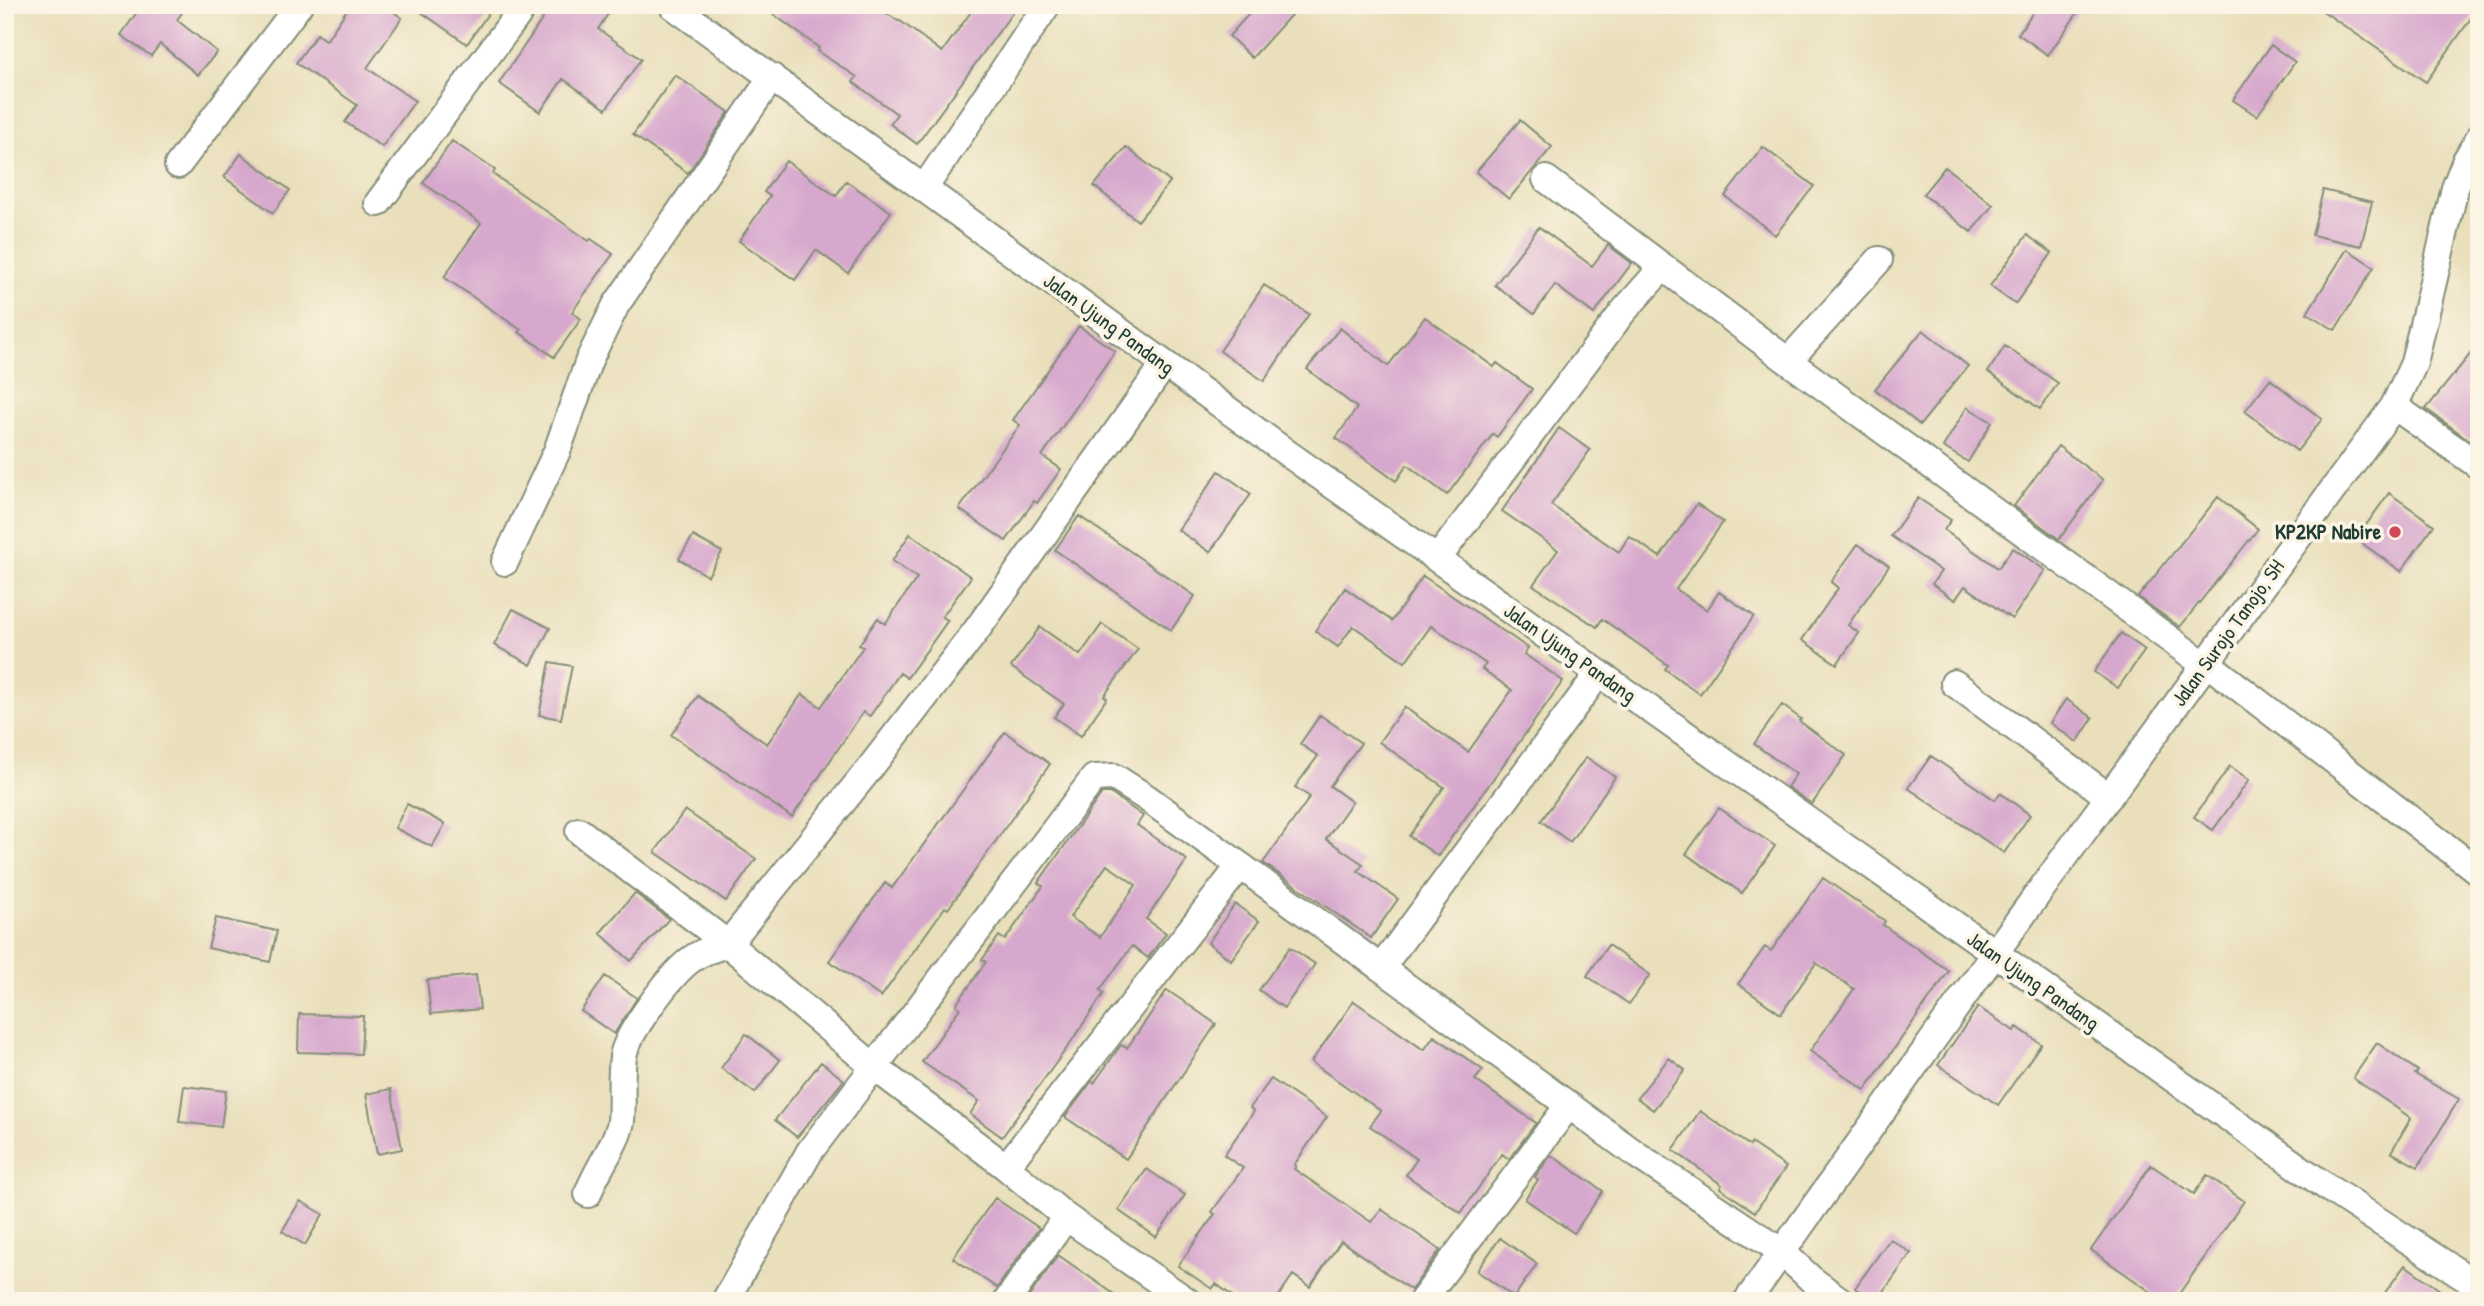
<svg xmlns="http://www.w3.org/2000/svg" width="2484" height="1306" font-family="'Patrick Hand',sans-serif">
<rect width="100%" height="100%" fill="#fcf5e5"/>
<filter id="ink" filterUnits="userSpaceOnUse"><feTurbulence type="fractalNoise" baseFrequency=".0143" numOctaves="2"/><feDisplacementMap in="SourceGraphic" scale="14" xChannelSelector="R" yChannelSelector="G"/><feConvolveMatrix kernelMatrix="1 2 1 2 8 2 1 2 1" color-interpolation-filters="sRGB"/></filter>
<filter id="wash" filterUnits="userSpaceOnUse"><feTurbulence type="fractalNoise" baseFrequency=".00686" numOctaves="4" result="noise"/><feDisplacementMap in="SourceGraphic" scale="28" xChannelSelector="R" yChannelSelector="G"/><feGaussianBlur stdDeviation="1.57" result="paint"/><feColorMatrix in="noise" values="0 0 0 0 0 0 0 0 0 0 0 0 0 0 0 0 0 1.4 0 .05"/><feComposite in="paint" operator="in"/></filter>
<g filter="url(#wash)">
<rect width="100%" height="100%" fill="#e9dfbb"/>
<g id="blocks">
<!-- building -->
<path fill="#d7a8cd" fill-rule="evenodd" d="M142 5H187L177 20 217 52 198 75 160 44 151 56 121 35Z
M350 5H384L402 18 367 68 415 101 382 147 345 122 357 105 296 63 317 34 326 41Z
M411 5H494L467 44Z
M552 5H614L598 29 641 59 606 109 563 79 540 112 499 83Z
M761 5H874L898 21 899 20 942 52 976 5H1018L917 144 890 124 897 114 853 82 857 77 817 51 819 48Z
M1257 5H1300L1252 58 1229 36Z
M2038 5H2083L2048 55 2018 34Z
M2314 5H2461L2474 14 2426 82Z
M2271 45 2295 62 2257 116 2233 100Z
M675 75 729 112 688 173 633 135Z
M1520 120 1552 147 1509 199 1476 172Z
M452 141 495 170 493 174 589 241 591 239 613 254 572 312 581 319 554 357 519 332 521 330 444 277 481 223 423 183Z
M1126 147 1170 182 1138 221 1094 186Z
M1763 147 1814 186 1775 235 1725 196Z
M241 154 290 190 273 213 224 177Z
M786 161 836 196 846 181 891 212 848 273 816 250 795 280 739 241 770 196 764 192Z
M1945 167 1993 205 1971 232 1923 194Z
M2323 190 2372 202 2361 246 2312 235Z
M1539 227 1592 266 1608 245 1632 263 1594 314 1555 285 1534 314 1495 285Z
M2027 235 2052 253 2015 304 1990 286Z
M2347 249 2374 267 2335 330 2307 313Z
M1264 285 1309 314 1264 381 1220 351Z
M1425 317 1494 367 1497 363 1532 389 1497 437 1493 434 1447 495 1407 465 1396 481 1336 438 1357 408 1307 369 1340 328 1388 366Z
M1079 326 1115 351 1042 456 1061 469 1037 503 1034 501 1006 541 959 509 1020 425 1013 420Z
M1923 330 1968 366 1920 425 1875 389Z
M2479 343V447L2426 409Z
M2005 346 2058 383 2040 409 1988 372Z
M2270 379 2322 419 2297 451 2245 411Z
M1967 407 1992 422 1968 462 1943 447Z
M1559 428 1590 450 1551 505 1619 552 1629 536 1660 557 1697 504 1723 522 1676 589 1707 610 1719 592 1754 616 1700 694 1665 669 1668 665 1602 619 1597 627 1533 585 1558 550 1502 511Z
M2058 446 2103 480 2059 539 2014 506Z
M1219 471 1251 494 1210 552 1178 530Z
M2389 493 2434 525 2401 571 2356 539Z
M2218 497 2258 529 2180 627 2138 597Z
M1918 498 1951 520 1944 530 1998 568 2013 548 2045 570 2012 619 1965 586 1955 600 1932 584 1941 571 1891 536Z
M1079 516 1195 596 1171 630 1055 550Z
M910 534 971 577 942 617 948 620 907 678 900 673 870 716 863 712 792 817 671 735 698 696 767 744 802 694 821 707 863 647 859 645 878 618 885 624 917 578 892 561Z
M693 536 722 552 708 576 679 559Z
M1858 544 1889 566 1848 625 1859 633 1837 664 1802 640 1838 588 1831 582Z
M1423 576 1528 648 1524 654 1563 681 1438 856 1409 836 1444 787 1379 742 1404 707 1468 752 1512 690 1482 669 1486 664 1431 626 1405 662 1353 626 1338 647 1315 631 1345 588 1392 621Z
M513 609 550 628 531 665 494 645Z
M1102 624 1138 649 1104 696 1107 698 1081 736 1054 717 1064 704 1011 667 1040 627 1080 655Z
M2121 633 2145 650 2118 688 2094 672Z
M550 662 572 666 561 719 539 715Z
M2066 699 2093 718 2077 742 2050 723Z
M1782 705 1801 719 1799 721 1846 755 1812 804 1787 787 1796 774 1754 744Z
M1320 715 1361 743 1330 786 1352 802 1326 839 1363 864 1358 871 1398 899 1371 938 1263 863 1310 797 1295 787 1318 756 1300 744Z
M1005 732 1050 764 948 909 945 907 881 997 829 961 885 883 892 888Z
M1931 756 1995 800 2000 793 2030 815 2004 853 1908 788Z
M1586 757 1615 777 1570 842 1541 821Z
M2230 766 2249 780 2213 830 2194 817Z
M1102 793H1110L1143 816 1137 825 1187 860 1146 919 1166 933 1148 958 1132 946 1100 990 1104 993 1069 1045 1002 1137 970 1114 979 1101 922 1062 960 1008 956 1005 986 962 982 960 999 936 1005 940 1043 886 1038 883ZM1107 865 1136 885 1100 937 1070 917Z
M407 804 445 824 432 847 395 828Z
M1719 808 1775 846 1742 893 1686 854Z
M685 810 756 859 726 901 655 852Z
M1823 878 1885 921 1883 925 1949 971 1865 1090 1810 1051 1854 989 1816 963 1781 1014 1738 984 1765 947 1771 951Z
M635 893 669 919 631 961 600 933Z
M1235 904 1259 921 1231 960 1208 943Z
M216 918 277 931 270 962 208 948Z
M1608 945 1650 975 1629 1004 1587 976Z
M1290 947 1315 964 1284 1008 1259 990Z
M476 975 480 1009 431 1014 427 980Z
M605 976 637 998 614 1034 581 1011Z
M1167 990 1216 1024 1126 1159 1065 1117 1092 1081 1094 1083 1121 1045 1127 1048Z
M1354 1001 1424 1050 1434 1036 1483 1070 1475 1080 1536 1123 1509 1159 1502 1154 1461 1213 1406 1175 1417 1159 1370 1126 1381 1111 1311 1062Z
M1978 1007 2014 1031 2017 1027 2041 1044 1998 1105 1938 1065Z
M299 1014 363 1016 361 1054 298 1052Z
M746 1034 780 1060 755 1093 721 1068Z
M2377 1043 2418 1071 2415 1074 2459 1099 2418 1167 2391 1152 2411 1118 2353 1078Z
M1669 1058 1685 1070 1653 1110 1637 1098Z
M821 1062 844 1080 797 1137 775 1120Z
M1271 1079 1327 1117 1294 1165 1296 1166 1294 1169 1371 1222 1381 1209 1440 1250 1411 1290 1341 1241 1310 1287 1293 1275 1275 1301H1239L1216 1284 1212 1289 1178 1266 1215 1214 1212 1212 1243 1168 1224 1155 1254 1111 1250 1108Z
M184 1086 226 1091 221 1127 179 1122Z
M391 1089 402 1149 377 1154 366 1094Z
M1700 1111 1750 1146 1751 1143 1786 1167 1755 1212 1720 1188 1722 1185 1673 1150Z
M1551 1155 1603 1191 1574 1233 1525 1199 1538 1180 1535 1177Z
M2151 1165 2194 1194 2207 1175 2244 1201 2174 1301H2164L2091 1250Z
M1147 1169 1185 1195 1156 1237 1118 1210Z
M995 1198 1039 1228 997 1288 953 1258Z
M300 1201 323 1214 305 1245 282 1231Z
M1500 1238 1537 1264 1514 1297 1477 1271Z
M1890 1239 1911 1253 1877 1301H1873L1855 1288Z
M1058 1255 1124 1301H1026Z
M2405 1265 2455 1301H2379Z"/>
</g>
</g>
<g filter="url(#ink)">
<use href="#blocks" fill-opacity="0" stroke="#848e78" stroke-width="2"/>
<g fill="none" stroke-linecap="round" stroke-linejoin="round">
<defs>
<path id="street" d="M672 5 1287 453 2328 1188 2479 1286
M178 165 299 5
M1546 179 1788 361 2205 665
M925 187 1047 5
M378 203 525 5
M1788 361 1879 260
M2394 406 2479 466
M1438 558 1622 313 1662 268
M505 562 557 451 589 360 616 305 772 77
M2207 663 2479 872
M1954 683 2109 797
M579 831 728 944 873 1066 1006 1167 1066 1217 1187 1301
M1381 968 1637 1155 1782 1252 1811 1279 1841 1301
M1006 1167 1240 866
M588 1194C595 1171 618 1143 621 1121 623 1100 620 1078 623 1057 626 1034 670 976 689 961 700 952 714 948 728 944L870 768 976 631 1164 365
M725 1301 810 1151 1094 778 1114 777 1147 798 1381 968 1599 673
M1007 1301 1066 1217
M1422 1301 1568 1106
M1747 1301 1994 954 2394 406 2414 363 2455 188 2466 160 2479 138"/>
</defs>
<!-- street casing -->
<use href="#street" stroke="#848e78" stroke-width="30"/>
<!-- street -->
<use href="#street" stroke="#fff" stroke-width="26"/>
</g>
</g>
<!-- markers -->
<circle fill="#d1495b" stroke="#fcf5e5" stroke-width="2.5" cx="2395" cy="532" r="7"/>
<g text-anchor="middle" stroke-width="7" stroke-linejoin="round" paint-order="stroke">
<!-- street labels -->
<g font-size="21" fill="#1f3d34" stroke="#fcf5e5">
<text transform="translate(1109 324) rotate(36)" y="7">Jalan Ujung Pandang</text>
<text transform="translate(2228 633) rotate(-54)" y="7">Jalan Surojo Tanojo, SH</text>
<text transform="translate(1570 653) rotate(35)" y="7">Jalan Ujung Pandang</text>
<text transform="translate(2033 981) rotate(35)" y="7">Jalan Ujung Pandang</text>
</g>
<!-- poi labels -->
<g font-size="21" font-weight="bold" fill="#1f3d34" stroke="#fcf5e5" text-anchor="end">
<text x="2381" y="539">KP2KP Nabire</text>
</g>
</g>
<!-- margin -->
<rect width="2484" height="1306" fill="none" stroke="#fcf5e5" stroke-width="28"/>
</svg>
